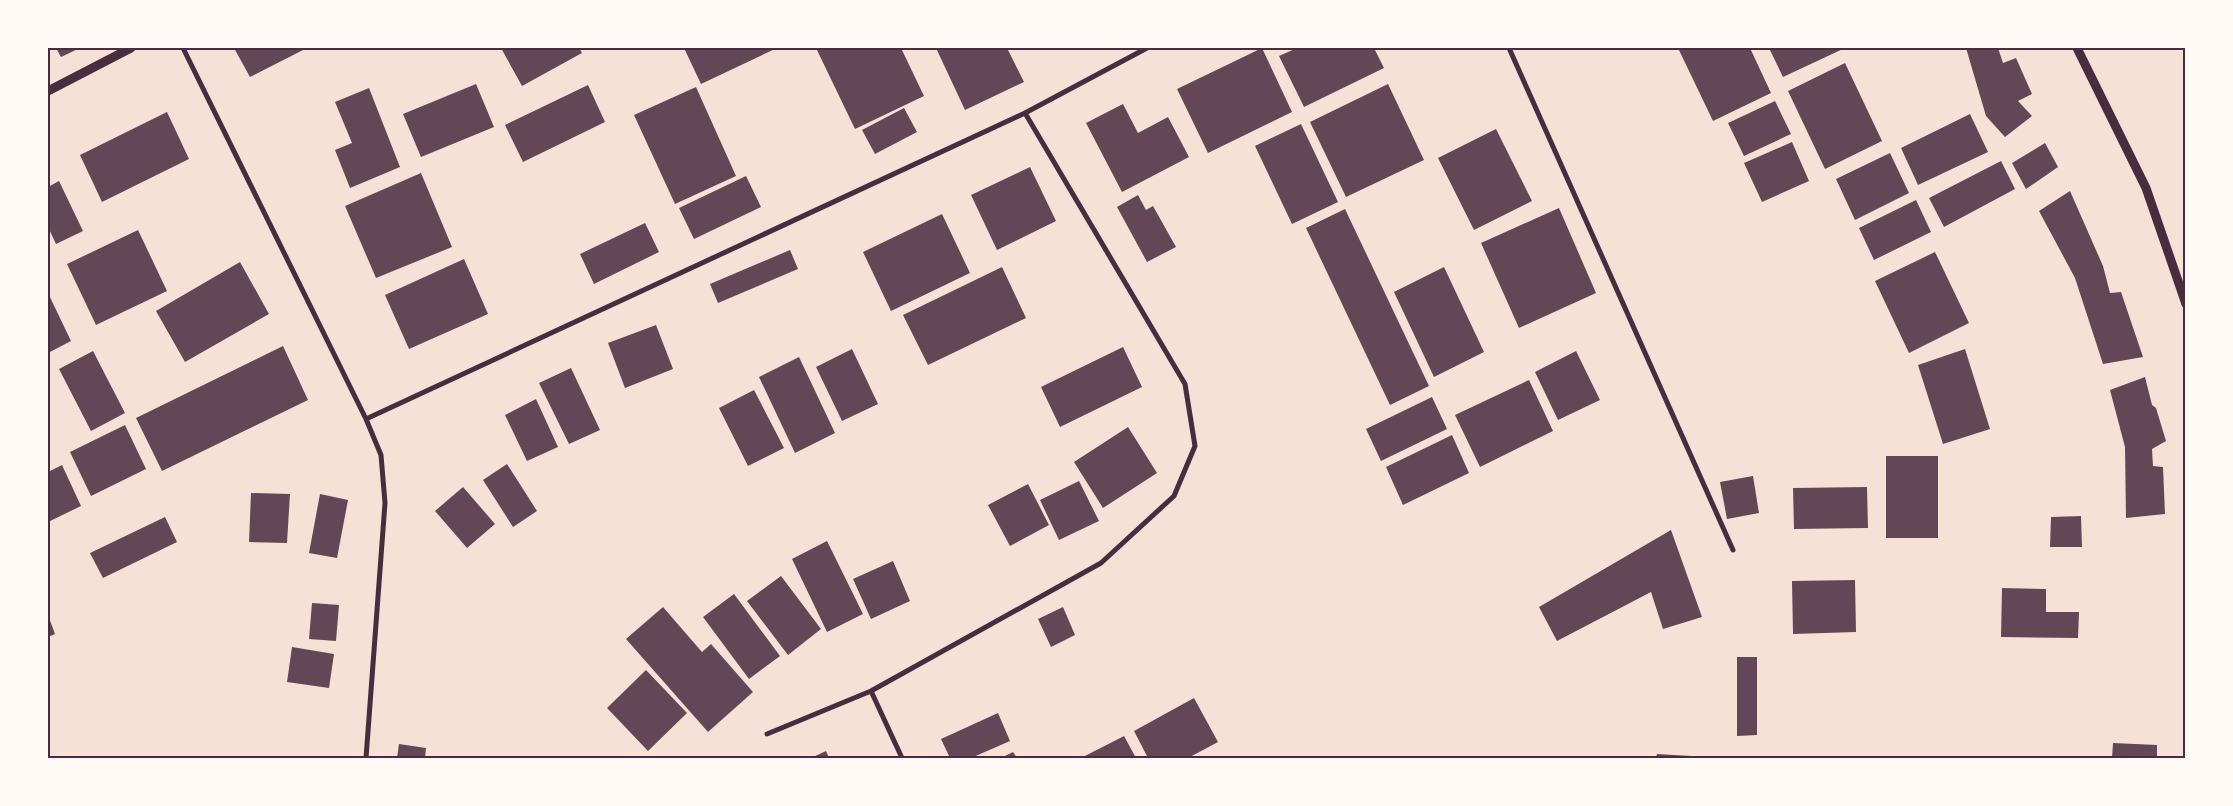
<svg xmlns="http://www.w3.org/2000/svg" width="2233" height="806" font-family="'Exo 2',sans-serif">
<rect width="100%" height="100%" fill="#f7e1d7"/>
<!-- building -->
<path fill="#644757" d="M56 48H80L61 57Z
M234 48H307L250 77Z
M501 48H579L582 53 522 86Z
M684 48H777L701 84Z
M816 48H901L924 96 855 129Z
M936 48H1007L1024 82 965 110Z
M1262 48 1292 112 1208 153 1177 89Z
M1297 48H1374L1384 68 1304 107 1279 56Z
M1678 48H1750L1771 93 1713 121Z
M1769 48H1845L1783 77Z
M1966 48H1998L2003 63 2016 58 2032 94 2018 101 2032 116 2005 137 1986 116Z
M1845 63 1882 141 1825 169 1788 91Z
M476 84 494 127 421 157 403 114Z
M1388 84 1424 160 1346 197 1310 122Z
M588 85 605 122 523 162 505 125Z
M696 87 736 176 675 204 634 115Z
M369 88 400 167 350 188 335 150 352 143 335 102Z
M1775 101 1791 134 1744 156 1728 123Z
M1123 104 1138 133 1168 117 1189 157 1122 192 1086 123Z
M904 108 917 132 875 154 862 130Z
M167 112 189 159 102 202 80 155Z
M1970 114 1988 152 1918 185 1901 148Z
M1301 124 1338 202 1292 224 1255 146Z
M1496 129 1532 201 1474 230 1438 158Z
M1792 142 1809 181 1762 202 1744 163Z
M2045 143 2058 167 2026 189 2012 163Z
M1890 153 1909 193 1855 220 1836 179Z
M2001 161 2015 189 1944 227 1929 198Z
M1030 167 1056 221 997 250 971 195Z
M421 173 452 247 376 278 345 206Z
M746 176 761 207 694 239 679 208Z
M59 181 83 231 56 244 48 227V187Z
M2070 191 2103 266 2110 293 2121 292 2143 357 2103 364 2075 278 2039 211Z
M1138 195 1146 210 1153 206 1176 247 1147 262 1117 207Z
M1916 200 1931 232 1874 260 1859 228Z
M1559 208 1596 293 1519 328 1481 243Z
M1345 209 1429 386 1390 405 1306 228Z
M942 214 970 273 891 311 863 252Z
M645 223 659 252 594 284 580 254Z
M138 230 167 291 96 325 67 264Z
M790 250 798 269 718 303 710 284Z
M1935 252 1969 323 1909 353 1875 281Z
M464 259 488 314 409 349 385 295Z
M240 262 269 314 185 362 156 311Z
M1002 267 1026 318 928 365 903 315Z
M1444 267 1484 352 1434 377 1394 292Z
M48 293 71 341 48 353Z
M656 325 673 369 625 388 608 343Z
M283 346 308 400 162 471 136 418Z
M1123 347 1142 387 1060 427 1041 387Z
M852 349 878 404 842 421 816 367Z
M1965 349 1990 429 1943 444 1918 365Z
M93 351 125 413 91 431 59 369Z
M1576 351 1600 400 1558 420 1535 372Z
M799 357 835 433 795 453 759 377Z
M571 368 600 430 569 444 539 383Z
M2145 377 2152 405 2156 408 2166 441 2152 449 2153 466 2163 467 2165 514 2126 518 2125 447 2110 390Z
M1529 380 1553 431 1480 467 1455 415Z
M754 390 784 448 748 466 719 408Z
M1432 397 1447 429 1381 461 1366 429Z
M536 399 558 447 527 461 505 415Z
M125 425 146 469 91 496 70 452Z
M1128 427 1157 473 1103 508 1074 462Z
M1452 435 1469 473 1403 505 1386 467Z
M1886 456H1938V538H1886Z
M507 464 537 511 513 527 483 480Z
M62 465 81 506 48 522V472Z
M1753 476 1759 513 1727 519 1720 482Z
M1079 481 1099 521 1059 540 1040 500Z
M1028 484 1049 525 1010 546 988 505Z
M463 487 495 524 467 548 435 511Z
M1867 487 1868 528 1794 529 1793 488Z
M251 493 290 494 287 543 249 542Z
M320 494 348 500 337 558 309 553Z
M2081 516 2082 547H2050L2051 517Z
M165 517 177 542 103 578 90 553Z
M1671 530 1702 617 1663 629 1651 592 1557 641 1539 607Z
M827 541 863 614 827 632 792 559Z
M893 561 910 601 871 619 853 579Z
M781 576 821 629 788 655 747 601Z
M1855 580 1856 632 1793 634 1792 581Z
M2002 588 2046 589V612H2079L2078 638 2001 637Z
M734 594 780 656 749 679 703 617Z
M312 603 339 605 336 641 309 639Z
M663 607 702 652 711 644 753 692 708 732 626 639Z
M1063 607 1075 635 1051 647 1038 619Z
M48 615 55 634 48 637Z
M292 647 334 654 329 688 287 682Z
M1737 657H1757V735L1737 736Z
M646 670 687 713 648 751 607 708Z
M1194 698 1218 742 1188 758H1148L1134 731Z
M998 713 1010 741 971 758H950L941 739Z
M1124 736 1136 758H1081Z
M2113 743 2157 745V758H2112Z
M399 744 426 748 425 758H397Z
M826 751 829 758H811Z
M1013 752 1017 758H1001Z
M1657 754 1709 757V758H1656Z"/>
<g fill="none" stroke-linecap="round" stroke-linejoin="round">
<!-- minor -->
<path stroke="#4a2c40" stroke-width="5" d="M183 48 366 419 381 455 385 503 366 758
M1509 48 1733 550
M366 419 1025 113 1147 48
M871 691 902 758
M767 734 871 691 1101 563 1174 496 1195 446 1185 384 1025 113"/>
<!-- tertiary -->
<path stroke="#4a2c40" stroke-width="9" d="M2077 48 2146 188 2186 304
M48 91 131 48"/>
</g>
<!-- border -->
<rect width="2233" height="806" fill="none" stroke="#fffaf5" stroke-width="98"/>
<rect x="49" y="49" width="2135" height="708" fill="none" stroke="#4a2c40" stroke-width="2"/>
</svg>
